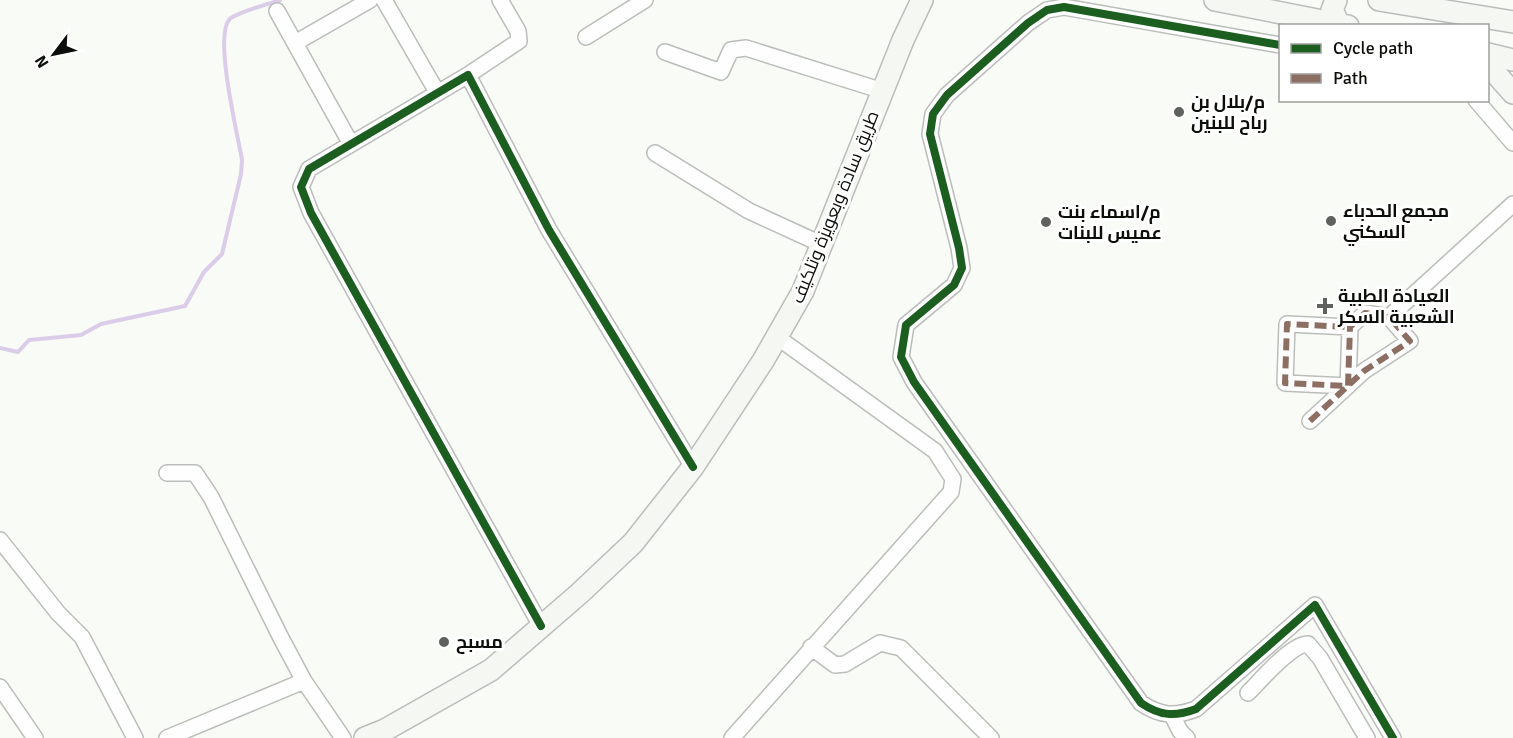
<svg xmlns="http://www.w3.org/2000/svg" width="1513" height="738" font-family="Signika,Cairo,sans-serif">
<rect width="100%" height="100%" fill="#f8fbf6"/>
<g fill="none" stroke-linecap="round" stroke-linejoin="round">
<!-- stream -->
<path stroke="#dbcce9" stroke-width="4" d="M0 348 18 352 29 340 81 335 101 324 185 306 204 272 222 254 241 174 242 160C238 136 214 38 229 20 234 13 269 4 280 0"/>
<defs>
<path id="street" d="M384 0 437 92
M277 11 351 144
M586 37 645 0
M295 43 370 0
M1280 45 1064 7 1047 10 1028 23 947 95 933 114 930 134 959 248 962 268 954 285 906 325 901 357 914 382 1141 703C1160 716 1175 717 1196 709L1315 605 1393 738
M665 52 721 72 731 50 746 48 883 91
M468 75 519 41 518 31 500 0
M1476 100 1513 143
M655 153 749 211 821 244
M1389 317 1513 204
M1310 421 1364 371 1410 341 1389 317 1365 313 1350 327 1348 386 1285 383 1287 324 1350 327
M167 473H195L211 497 281 638 304 681 343 738
M0 540 58 613 82 637 135 738
M541 626 311 213 301 187 309 169 468 75 549 230 693 467
M811 647 835 665 845 664 880 643 901 648 991 738
M0 687 35 738
M1248 693C1261 680 1291 644 1308 644L1320 658 1367 738
M1172 715 1180 731 1187 738
M167 738 304 681
M732 738 951 492 953 479 935 451 777 337"/>
<path id="secondary" d="M1215 0 1348 26
M1336 0 1332 10 1339 24
M1379 0 1513 22
M1488 54 1513 60
M1488 65 1513 93
M365 738 385 730 491 670 580 593 633 543 693 467 763 361 803 291 903 40 922 0"/>
</defs>
<!-- street casing -->
<use href="#street" stroke="#bbbdba" stroke-width="18"/>
<!-- secondary casing -->
<use href="#secondary" stroke="#bbbdba" stroke-width="24"/>
<!-- street -->
<use href="#street" stroke="#fefefe" stroke-width="15"/>
<!-- secondary -->
<use href="#secondary" stroke="#f5f7f3" stroke-width="21"/>
<!-- quiet -->
<path stroke="#8d6e63" stroke-width="6" stroke-dasharray="12 6" stroke-linecap="butt" d="M1310 421 1364 371 1410 341 1389 317 1365 313 1350 327 1348 386 1285 383 1287 324 1350 327"/>
<defs>
<path id="cycleway" d="M1280 45 1064 7 1047 10 1028 23 947 95 933 114 930 134 959 248 962 268 954 285 906 325 901 357 914 382 1141 703C1160 716 1175 717 1196 709L1315 605 1393 738
M541 626 311 213 301 187 309 169 468 75 549 230 693 467"/>
</defs>
<!-- cycleway casing -->
<use href="#cycleway" stroke="#fff" stroke-width="11"/>
<!-- cycleway -->
<use href="#cycleway" stroke="#1b5e20" stroke-width="8"/>
</g>
<!-- markers -->
<g fill="#5f615d" stroke="#fff" stroke-width="2">
<circle cx="1179" cy="112" r="6"/>
<circle cx="1331" cy="221" r="6"/>
<circle cx="1046" cy="222" r="6"/>
<path d="M1322 297h6v6h6v6h-6v6h-6v-6h-6v-6h6z"/>
<circle cx="444" cy="642" r="6"/>
</g>
<g text-anchor="middle" stroke-width="6" stroke-linejoin="round" paint-order="stroke">
<!-- poi labels -->
<g font-size="18" font-weight="bold" fill="#0c0e0a" stroke="#fff" text-anchor="start">
<text x="1191" y="108">م/بلال بن<tspan x="1191" dy="21">رباح للبنين</tspan></text>
<text x="1343" y="217">مجمع الحدباء<tspan x="1343" dy="21">السكني</tspan></text>
<text x="1058" y="218">م/اسماء بنت<tspan x="1058" dy="21">عميس للبنات</tspan></text>
<text x="1338" y="302">العيادة الطبية<tspan x="1338" dy="21">الشعبية السكر</tspan></text>
<text x="456" y="648">مسبح</text>
</g>
<!-- street labels -->
<g font-size="18" fill="#0c0e0a" stroke="#fff">
<text transform="translate(835 207) rotate(-68)" y="6">طريق سادة وبعويزة وتلكيف</text>
</g>
</g>
<!-- legend -->
<rect x="1279" y="24" width="210" height="78" fill="#ffffff" stroke="#9e9f9d" stroke-width="1.5"/>
<rect x="1291" y="44" width="30" height="9" fill="#1b5e20" stroke="#9e9f9d" stroke-width="1.5"/>
<text x="1333" y="54" font-size="18" fill="#0c0e0a">Cycle path</text>
<rect x="1291" y="74" width="30" height="9" fill="#8d6e63" stroke="#9e9f9d" stroke-width="1.5"/>
<text x="1333" y="84" font-size="18" fill="#0c0e0a">Path</text>
<!-- north arrow -->
<g transform="translate(54 54) rotate(238)" stroke="#ffffff" stroke-width="4.5" paint-order="stroke">
<path d="M0-4.5L10 22L0 15L-10 22Z" fill="#0c0e0a"/>
<text y="-9" font-size="16" font-weight="bold" text-anchor="middle" fill="#0c0e0a">N</text>
</g>
</svg>
